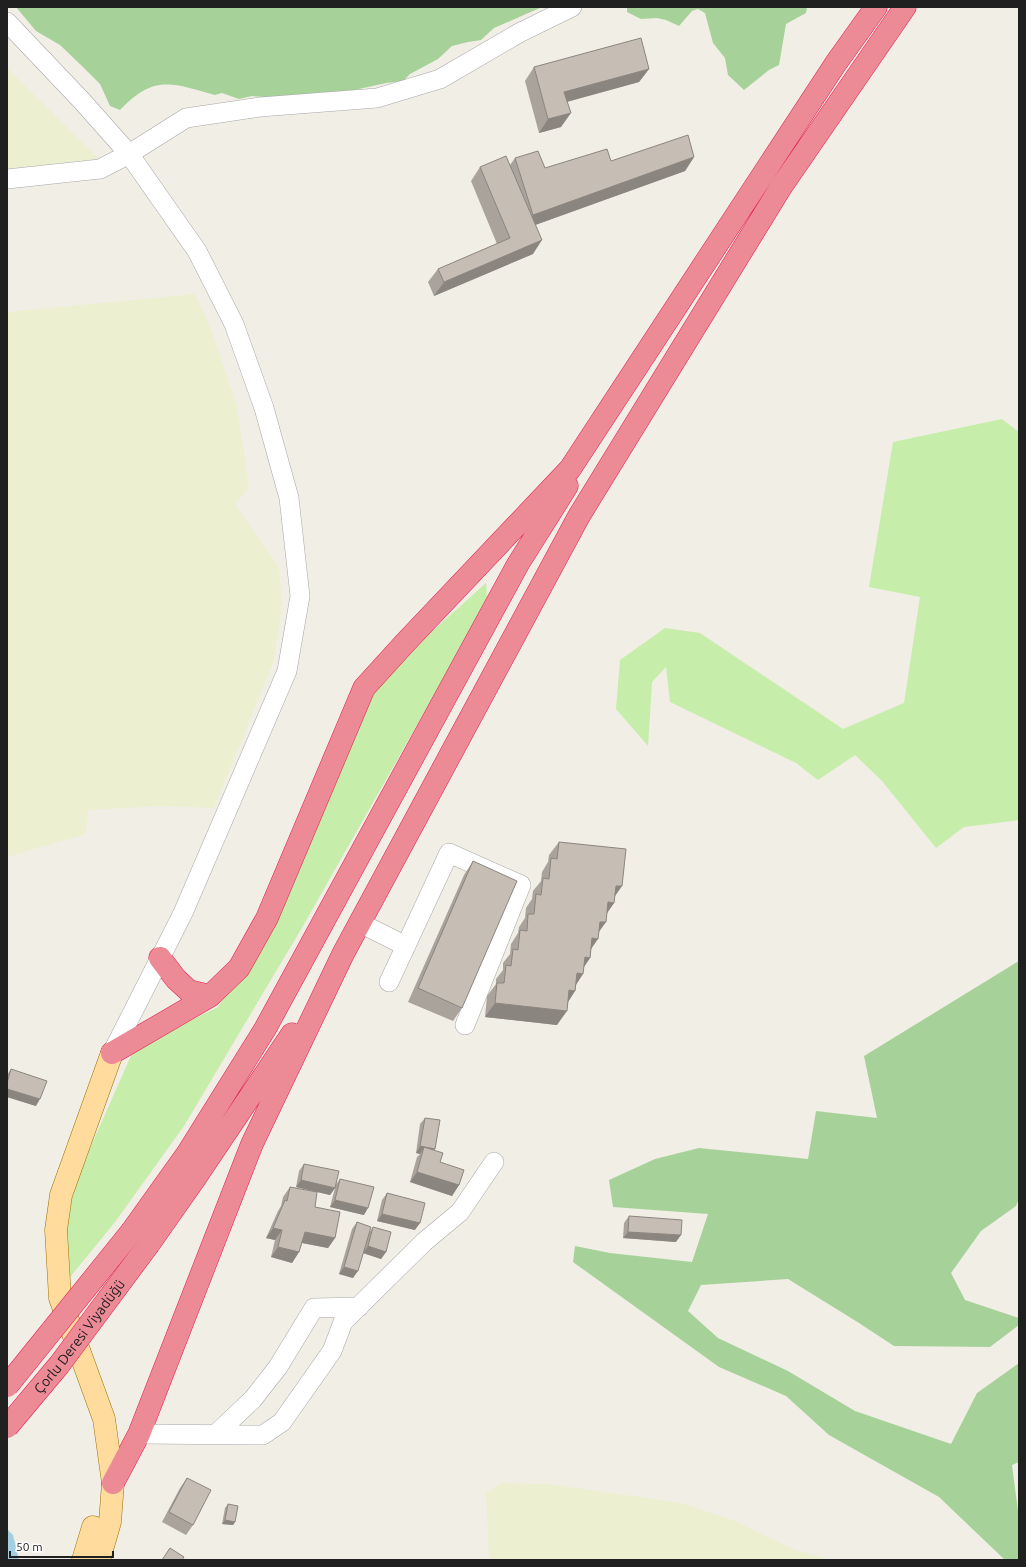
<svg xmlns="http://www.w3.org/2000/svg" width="1026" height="1567" font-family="Ubuntu,sans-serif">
<rect width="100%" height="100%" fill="#f1eee6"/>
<!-- farmland -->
<path fill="#ecf0d1" d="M7 68 100 160 7 172Z
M195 294 211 329 237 406 249 487 235 504 279 567 282 606 273 663 214 808 163 806 88 810 86 834 7 857V312Z
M502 1483 549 1484 681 1503 733 1520 793 1549 830 1560H489L486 1493Z"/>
<!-- grass -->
<path fill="#c6edaa" d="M1002 419 1019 432V820L964 827 936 848 882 781 855 755 818 780 796 763 670 702 666 667 652 682 648 746 616 709 620 660 665 628 700 633 843 729 904 703 920 597 869 587 893 442Z
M486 583 487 597 476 621 303 926 184 1126 115 1222 62 1287V1202L91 1146 134 1049 218 1007 237 978 363 704 389 670Z"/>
<!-- forest -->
<path fill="#a6d299" d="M16 7H542L494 28 481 40 468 42 452 46 438 59 410 74 403 81 386 83 350 91 313 93 289 99 252 96 239 99 222 93 215 95C172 83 154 74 120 110L110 106 100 84 84 68 60 45 36 31Z
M627 7H807L806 13 786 24 779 65 769 70 744 90 728 75 725 58 713 43 705 13 698 9 692 11 679 26 666 20 657 18 641 19 627 12Z
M1019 961V1199L1016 1206 981 1231 951 1273 965 1300 1019 1318V1325L990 1347 894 1346 859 1323 788 1279 701 1285 688 1311 718 1338 788 1371 855 1411 951 1444 977 1393 1019 1363V1462L1012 1465 1019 1519V1560H1005L939 1497 829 1435 786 1396 719 1367 573 1262 575 1246 610 1253 692 1262 708 1214 613 1207 609 1180 655 1159 699 1148 808 1159 816 1111 877 1118 864 1056Z"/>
<!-- water -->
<path fill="#a4cfe1" d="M7 1529 13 1535 19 1560H7Z"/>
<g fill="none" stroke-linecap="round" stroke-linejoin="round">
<defs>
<path id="minor" d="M7 22 82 101 129 154 197 251 234 324 264 408 289 498 300 596 287 671 183 913 112 1053
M7 179 100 169 129 154 186 118 260 107 377 98 440 79 519 33 572 7
M360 923 406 946
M389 982 449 853 521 885 465 1025
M139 1434 263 1435 282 1422 332 1351 343 1322 424 1242 460 1212 494 1162
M216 1434 253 1399 278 1367 314 1308 359 1307"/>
<path id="major" d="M83 1560 93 1527
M99 1560 110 1522 113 1483 104 1419 60 1298 56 1230 61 1195 112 1053"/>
<path id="highway" d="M160 958 176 979 189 991 210 996
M112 1053 210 996 239 968 267 918 364 688 404 644 570 469 836 63 876 7
M132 1231 187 1154 265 1029 518 564 567 486
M149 1244 194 1180 292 1034
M113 1483 139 1434 252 1144 343 954 579 516 781 187 905 7"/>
</defs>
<!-- minor casing -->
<use href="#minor" stroke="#a7a7a7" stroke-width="20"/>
<!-- major casing -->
<use href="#major" stroke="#9c7300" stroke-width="23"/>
<!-- highway casing -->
<use href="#highway" stroke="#e41e54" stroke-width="23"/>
<!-- minor -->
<use href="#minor" stroke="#fff" stroke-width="19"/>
<!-- major -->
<use href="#major" stroke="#ffdb9d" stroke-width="22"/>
<!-- highway -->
<use href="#highway" stroke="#ec8a96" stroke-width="22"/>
<defs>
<g id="highway-bridge">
<path d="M7 1386 132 1231"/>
<path id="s1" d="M7 1427 59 1365 149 1244"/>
</g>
</defs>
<!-- highway-bridge casing -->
<use href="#highway-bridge" stroke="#e41e54" stroke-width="23" stroke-linecap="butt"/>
<!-- highway-bridge -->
<use href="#highway-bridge" stroke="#ec8a96" stroke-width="22"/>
</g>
<!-- wall -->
<path fill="#aaa39c" d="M534 67 649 69 639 82 567 102 561 127 539 133 525 81Z
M694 157 685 171 535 225 533 254 434 296 428 282 438 269 497 244 471 181 480 167 510 165 515 158 545 168 611 161Z
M559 842 622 886 615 896 614 903 607 913 591 949 590 958 584 967 576 984 575 991 568 1002 557 1025 485 1017 487 996 496 984V979L503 970V963L510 954 511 944 518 933 519 927 525 918 526 908 532 899 533 891 541 881 542 872 548 862 549 855Z
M473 861 462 1008 453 1021 408 1002 464 875Z
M11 1069 36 1106 7 1097V1075Z
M425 1118 434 1150 440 1162 459 1185 452 1196 410 1182 417 1157 420 1154 416 1153 420 1124Z
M304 1164 335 1186 340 1179 364 1215 330 1207 335 1188 330 1195 296 1187 299 1171Z
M290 1187 315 1207 335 1238 328 1248 302 1243 299 1252 292 1263 271 1257 275 1240 266 1238 278 1211 281 1206 283 1197Z
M387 1193 415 1230 377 1221 382 1200Z
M629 1216 676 1242 623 1238 624 1223Z
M357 1222 369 1233 373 1227 386 1252 381 1259 363 1253 353 1278 339 1274 352 1229Z
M187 1478 193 1525 186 1535 162 1522 180 1488Z
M228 1504 235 1522 233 1525 222 1524 225 1508Z"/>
<!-- shaded-wall -->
<path fill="#8b857f" d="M649 69 639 82 555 105 564 92Z
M571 113 561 127 539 133 548 119Z
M694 157 685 171 524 229 533 215Z
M542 240 533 254 434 296 444 282Z
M616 886H622L612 900Z
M608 902 614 903 605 916Z
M600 922H606L596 936Z
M592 938 598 939 589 952Z
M585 957 590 958 581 971Z
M577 973 583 974 574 988Z
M569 990 575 991 566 1005Z
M495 1003 567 1011 557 1025 485 1017Z
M7 1089 40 1099 36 1106 7 1097Z
M420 1146 435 1149 430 1156 424 1147 420 1154 416 1153Z
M417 1172 459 1185 452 1196 410 1182Z
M301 1180 335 1188 330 1195 296 1187Z
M335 1200 368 1208 364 1215 330 1207Z
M382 1214 420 1223 415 1230 377 1221Z
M273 1228 282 1230 275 1240 266 1238Z
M305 1232 335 1238 328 1248 297 1242Z
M628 1232 681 1235 676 1242 623 1238Z
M368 1246 386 1252 381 1259 363 1253Z
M278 1247 299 1252 292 1263 271 1257Z
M344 1267 358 1271 353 1278 339 1274Z
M225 1520 235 1522 233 1525 222 1524Z"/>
<!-- building -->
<path fill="#c6beb5" stroke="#8b857f" d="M641 38 649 69 564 92 571 113 548 119 534 67Z
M688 135 694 157 533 215 515 158 538 151 545 168 607 149 611 161Z
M506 156 542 240 444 282 438 269 510 238 480 167Z
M559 842 626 849 622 886H616L614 903 608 902 606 922H600L598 939 592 938 590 958 585 957 583 974 577 973 575 991 569 990 567 1011 495 1003 497 983H504L506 965 511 966 513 949 518 950 520 930 527 931 528 914H534L536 894 541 895 543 878 549 879 551 858 557 859Z
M473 861 517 881 462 1008 418 988Z
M11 1069 47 1081 40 1099 7 1089V1083Z
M425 1118 440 1120 435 1149 420 1146Z
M424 1147 443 1153 440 1162 464 1170 459 1185 417 1172Z
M304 1164 339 1171 335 1188 301 1180Z
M340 1179 374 1187 368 1208 335 1200Z
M290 1187 317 1192 315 1207 340 1212 335 1238 305 1232 299 1252 278 1247 282 1230 273 1228 285 1200 287 1201Z
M387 1193 425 1203 420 1223 382 1214Z
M629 1216 682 1220 681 1235 628 1232Z
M357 1222 371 1227 358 1271 344 1267Z
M373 1227 391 1232 386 1252 368 1246Z
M187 1478 211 1490 193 1525 169 1512Z
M228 1504 238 1506 235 1522 225 1520Z
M170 1548 184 1557 182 1560H162Z"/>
<g text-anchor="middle" stroke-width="4" stroke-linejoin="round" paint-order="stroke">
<!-- street labels -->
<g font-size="14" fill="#202020" stroke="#fff">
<text dy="5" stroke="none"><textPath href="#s1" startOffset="116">Çorlu Deresi Viyadüğü</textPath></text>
</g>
</g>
<!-- border -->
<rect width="1026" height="1567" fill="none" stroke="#202020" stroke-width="16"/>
<!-- scale -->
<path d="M10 1551v6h103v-6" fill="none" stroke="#202020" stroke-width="2"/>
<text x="16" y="1551" font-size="12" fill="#202020" stroke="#ffffff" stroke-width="3" paint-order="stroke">50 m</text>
</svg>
